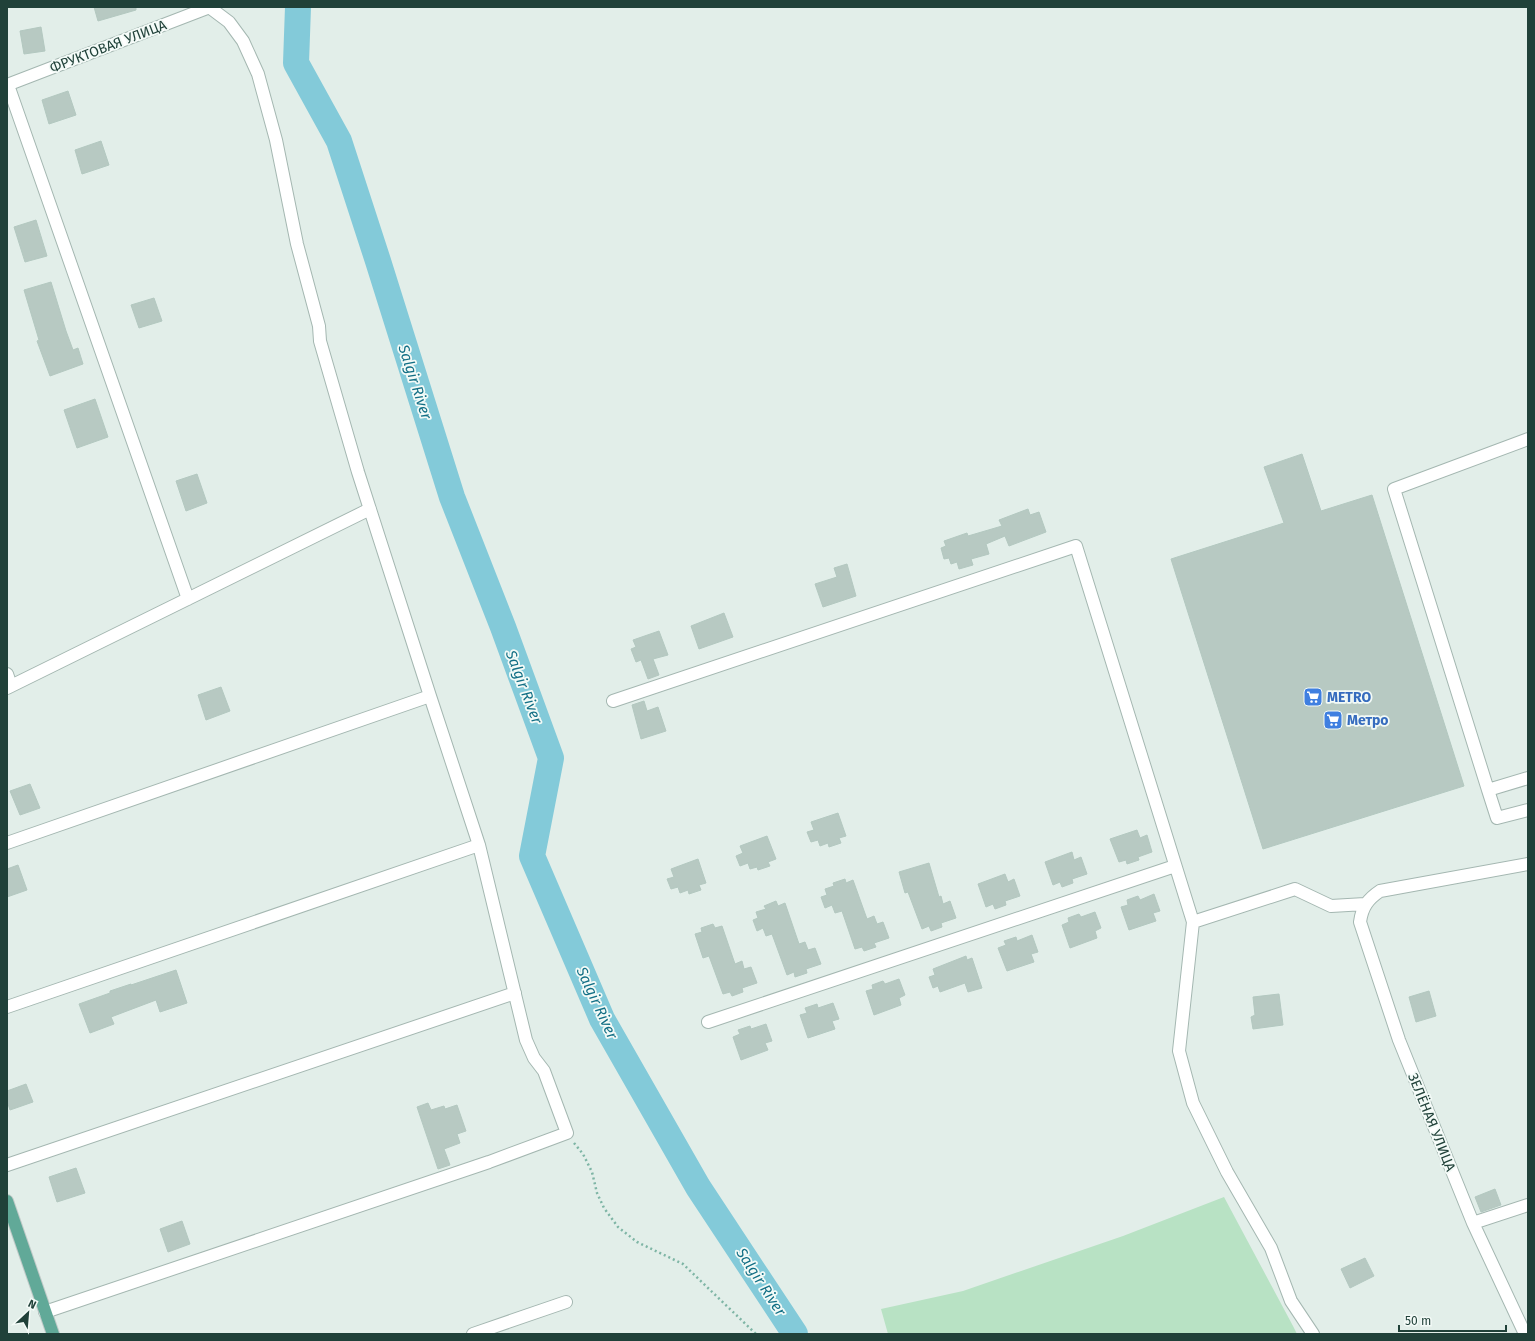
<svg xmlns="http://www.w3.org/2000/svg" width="1535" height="1341" font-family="'Fira Sans',sans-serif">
<rect width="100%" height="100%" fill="#e2eee9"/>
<!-- green -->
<path fill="#b8e2c4" d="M1224 1197 1293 1326 1297 1334H888L881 1309 963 1291 1123 1236Z"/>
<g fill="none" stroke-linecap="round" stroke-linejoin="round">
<!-- river -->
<path stroke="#83cad9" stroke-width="26" d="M298 7 296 63 339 141 378 261 452 497 503 627 551 758 532 856 602 1019 698 1187 795 1334"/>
</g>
<!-- building -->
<path fill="#b7c9c2" stroke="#b3c8c0" d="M94 7H136V10L98 21Z
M41 27 45 51 24 54 20 31Z
M68 91 76 115 49 124 42 100Z
M101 141 109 165 82 174 75 150Z
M36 220 47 256 25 262 14 227Z
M51 282 66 331 73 350 78 348 83 364 50 376 37 341 39 340 24 290Z
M154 298 162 321 139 328 131 305Z
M95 399 108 437 77 448 64 410Z
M1302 454 1321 511 1372 495 1464 786 1263 849 1171 559 1284 523 1264 467Z
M197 474 207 503 186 511 176 481Z
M1028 509 1030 515 1039 512 1046 532 1009 546 1005 536 986 544 989 554 971 559 973 565 959 569 957 562 951 564 949 558 944 559 941 548 946 546 944 541 967 533 968 536 1002 526 999 520Z
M847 564 856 596 823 607 815 584 837 577 834 568Z
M724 613 733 637 699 649 691 626Z
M659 631 668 655 653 659 659 675 648 679 641 660 636 662 631 649 636 647 633 640Z
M221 687 230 711 206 720 198 695Z
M644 701 647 711 658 707 666 731 641 739 632 705Z
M30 784 40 808 20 815 10 791Z
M838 813 846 836 839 838 841 843 829 847 828 843 820 846 818 840 811 842 807 832 814 830 811 822Z
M1137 830 1140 838 1147 835 1152 852 1138 857 1139 860 1127 864 1126 860 1119 862 1110 839Z
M767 836 776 859 768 862 770 866 758 870 757 867 750 869 748 863 740 866 736 856 743 853 740 846Z
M1072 852 1074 860 1081 857 1087 874 1072 879 1073 883 1062 887 1060 882 1053 885 1045 862Z
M698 859 706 883 699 885 701 890 689 894 688 890 680 893 678 887 671 889 667 879 674 877 671 869Z
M929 863 939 897 941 896 943 904 950 901 956 918 941 923 942 927 931 931 929 926 922 929 908 892 905 893 899 872Z
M18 865 27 890 7 897V869Z
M1005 874 1008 882 1014 879 1020 896 1005 901 1006 905 995 909 993 904 986 907 978 884Z
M845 879 846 883 853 880 867 919 874 916 877 924 883 922 889 938 874 943 876 947 864 951 862 947 855 949 842 911 835 913 832 905 825 908 821 897 827 895 825 889 834 886 833 883Z
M1154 894 1160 911 1153 913 1156 921 1129 930 1121 907 1128 905 1127 900 1138 896 1140 900Z
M776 901 778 906 785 903 799 944 805 942 808 950 815 948 821 964 806 969 807 973 795 977 794 972 787 975 772 934 766 936 763 928 757 931 753 920 758 918 756 912 766 909 764 906Z
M1095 912 1101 928 1095 931 1097 938 1070 948 1062 925 1069 922 1068 918 1079 914 1081 917Z
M713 924 715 928 722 926 735 964 742 961 744 969 751 967 757 983 742 988 743 992 732 996 730 992 723 994 709 956 703 958 695 934 702 932 701 928Z
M1032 935 1038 952 1031 954 1034 962 1007 971 998 948 1006 945 1004 941 1016 937 1017 941Z
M966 956 967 960 972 958 982 988 968 992 965 983 940 992 938 986 933 988 929 977 935 975 933 969Z
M176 970 187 1003 160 1012 156 1000 111 1017 114 1024 90 1033 79 1004 110 993V991L131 984V985Z
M899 979 905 995 899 998 901 1005 874 1015 866 991 873 989 872 985 883 981 885 984Z
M1429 991 1436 1016 1416 1022 1409 997Z
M1279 994 1283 1025 1253 1029 1251 1017 1255 1015 1253 997Z
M833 1003 839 1019 832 1021 835 1029 808 1038 800 1015 807 1013 805 1008 817 1004 818 1008Z
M766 1024 772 1041 765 1043 768 1050 741 1060 733 1037 740 1034 738 1030 750 1026 751 1029Z
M26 1084 33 1102 10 1110 7 1101V1091Z
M428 1103 431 1110 444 1106 445 1109 457 1105 466 1131 457 1134 460 1143 444 1149 450 1165 438 1169 417 1107Z
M76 1168 85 1193 57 1202 49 1177Z
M1495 1189 1501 1205 1481 1212 1475 1197Z
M182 1221 190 1244 168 1252 160 1229Z
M1365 1258 1374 1276 1350 1288 1341 1269Z"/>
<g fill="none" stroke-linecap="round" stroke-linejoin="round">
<defs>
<path id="minor" d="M7 85 210 7
M8 85 188 599
M1528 439 1394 489 1488 790 1528 778
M7 674 11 686
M7 688 370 509
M613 701 1076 546 1193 922 1295 889 1331 906 1365 904
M1488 790 1497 818 1528 810
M7 843 430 696
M1193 922 1179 1051 1193 1103 1227 1172 1271 1248 1291 1301 1313 1334
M7 1007 479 845
M708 1022 1175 866
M7 1165 515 993
M1473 1223 1528 1205
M45 1312 489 1162 567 1133 544 1071 534 1058 526 1040 479 845 430 696 358 472 320 341 319 326 297 244 276 140 258 74 243 41 229 22 209 7
M473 1334 566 1302
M1525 1334 1473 1223 1399 1040 1360 922C1362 907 1368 899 1380 891L1528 864"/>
<path id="major" d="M7 1201 53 1334"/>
</defs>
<!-- minor casing -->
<use href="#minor" stroke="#a4b7b1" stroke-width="14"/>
<!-- major casing -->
<use href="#major" stroke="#c1cac8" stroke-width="14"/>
<!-- path -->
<path stroke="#7eb5a5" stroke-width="2.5" stroke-dasharray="2 3" stroke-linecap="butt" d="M574 1143 583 1154 592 1172 597 1193 604 1208 618 1227 637 1242 683 1264 756 1334"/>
<!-- minor -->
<use href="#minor" stroke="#fff" stroke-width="12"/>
<!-- major -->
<use href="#major" stroke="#61a998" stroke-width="12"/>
</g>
<!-- icons -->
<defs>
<symbol id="supermarket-square" viewBox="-11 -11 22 22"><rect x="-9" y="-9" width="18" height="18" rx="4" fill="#3f7fe0" stroke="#f3faf7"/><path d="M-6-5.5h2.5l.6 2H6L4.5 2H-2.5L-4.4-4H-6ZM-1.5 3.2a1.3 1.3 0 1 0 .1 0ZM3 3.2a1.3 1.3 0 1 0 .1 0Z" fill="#fff"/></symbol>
</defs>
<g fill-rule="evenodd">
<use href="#supermarket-square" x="1302" y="686" width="22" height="22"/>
<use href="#supermarket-square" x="1322" y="709" width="22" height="22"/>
</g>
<g text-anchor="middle" stroke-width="3.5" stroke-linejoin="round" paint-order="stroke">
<!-- street labels -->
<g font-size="14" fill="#204139" stroke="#f3faf7">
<text transform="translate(108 46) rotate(-21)" y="5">ФРУКТОВАЯ УЛИЦА</text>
<text transform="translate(1432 1122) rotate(68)" y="5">ЗЕЛЁНАЯ УЛИЦА</text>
</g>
<!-- shop labels -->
<g font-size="14" font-weight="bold" fill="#366cbe" stroke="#f3faf7" text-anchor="start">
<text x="1327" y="702">METRO</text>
<text x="1347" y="725">Метро</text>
</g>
<!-- water labels -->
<g font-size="15" font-style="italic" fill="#126f85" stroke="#f3faf7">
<text transform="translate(415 382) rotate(72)" y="5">Salgir River</text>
<text transform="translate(524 687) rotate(69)" y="5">Salgir River</text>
<text transform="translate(597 1003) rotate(65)" y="5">Salgir River</text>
<text transform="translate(761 1282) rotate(57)" y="5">Salgir River</text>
</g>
</g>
<!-- border -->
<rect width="1535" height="1341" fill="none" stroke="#204139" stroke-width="16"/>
<!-- north arrow -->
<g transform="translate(28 1313) rotate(26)" stroke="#f3faf7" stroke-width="3" paint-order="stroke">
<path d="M0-3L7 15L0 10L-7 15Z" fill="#204139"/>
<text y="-6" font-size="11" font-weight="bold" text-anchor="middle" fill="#204139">N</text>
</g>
<!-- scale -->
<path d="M1399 1325v6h107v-6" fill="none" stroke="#204139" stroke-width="2"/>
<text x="1405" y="1325" font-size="12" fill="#204139" stroke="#f3faf7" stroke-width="3" paint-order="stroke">50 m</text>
</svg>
